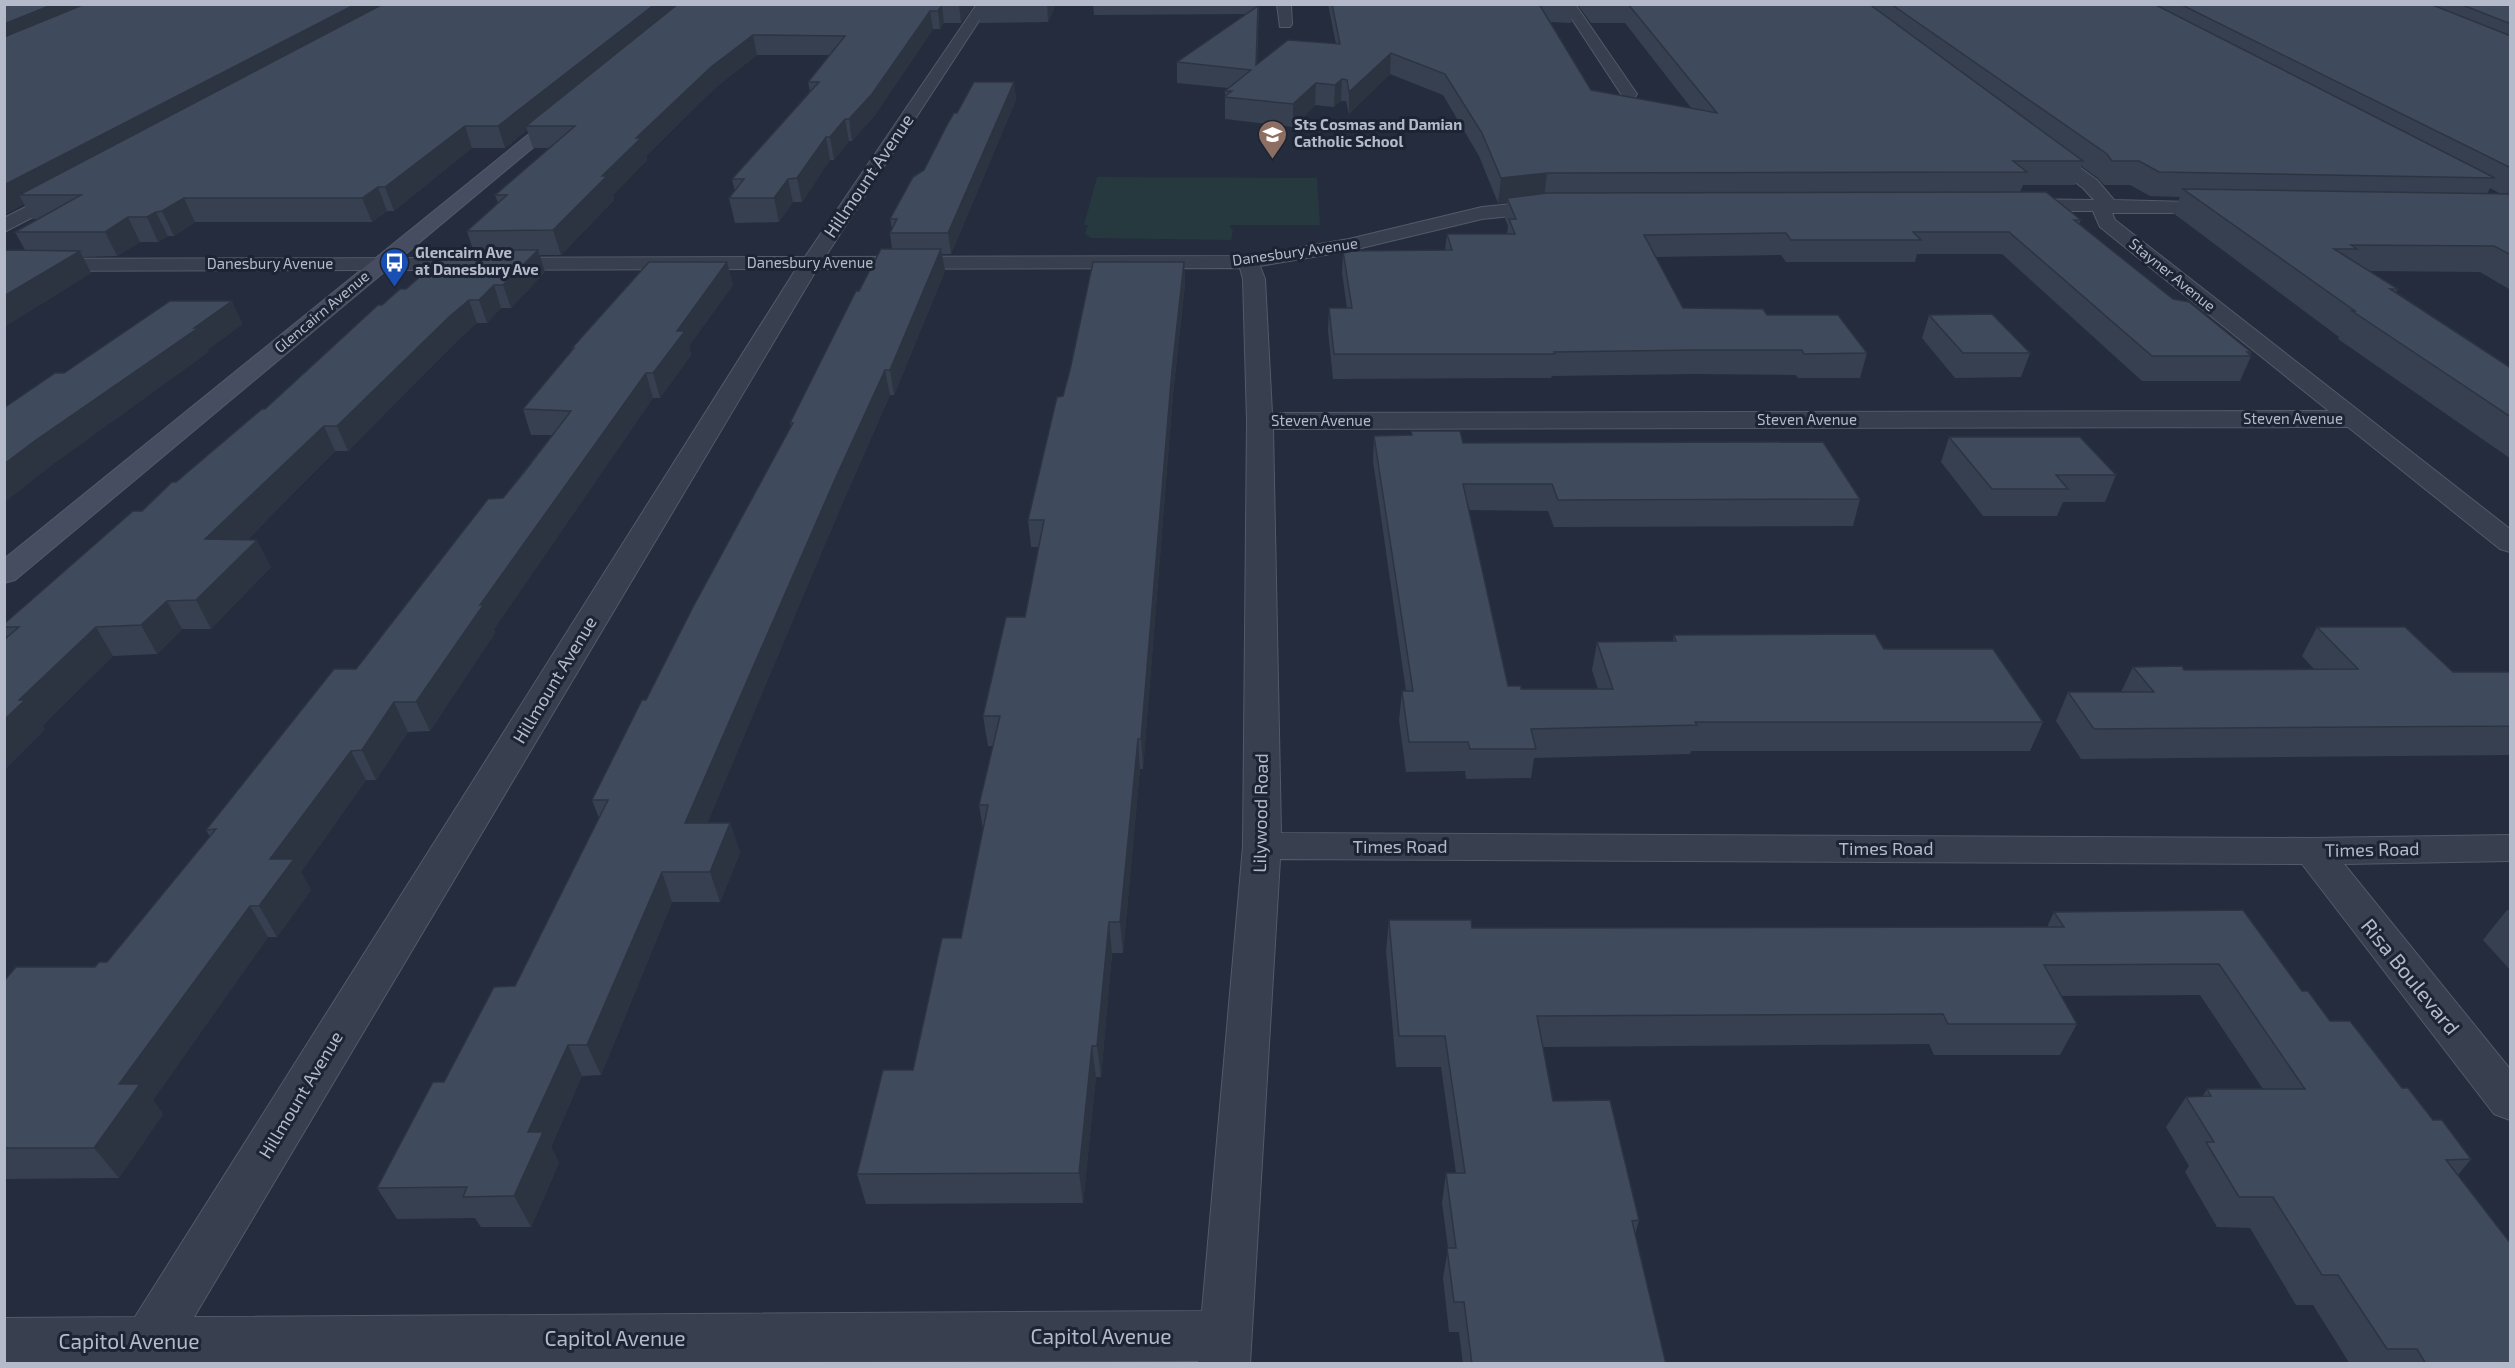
<svg xmlns="http://www.w3.org/2000/svg" width="2515" height="1368" font-family="'Exo 2',sans-serif">
<rect width="100%" height="100%" fill="#242c3e"/>
<!-- green -->
<path fill="#26393f" d="M1097 177 1317 178 1320 225H1229L1233 231 1231 240 1091 238 1085 234 1088 225H1084Z"/>
<g fill="none" stroke-linecap="round" stroke-linejoin="round">
<defs>
<path id="street" d="M977 4H990L825 257 1248 256 1349 239 1482 207 1551 200 1558 202 1561 206 1558 210 1551 212 1482 219 1349 251 1260 266 1265 279 1272 413 2329 411 2100 227 2093 211H2017L2010 209 2007 205 2010 201 2017 199 2094 200 2083 188 2037 153 2034 149 2037 145H2049L2097 180 2114 200 2227 203 2230 207 2227 211 2220 213H2112L2115 220 2510 529V552L2500 549 2348 427 1273 429 1281 833 2312 838 2510 835V861L2344 864 2510 1069V1120L2494 1114 2302 864 1280 859 1250 1364H1198V1361L4 1364V1318L135 1317 796 269 4 271V259L805 257ZM1240 268 1243 279 1247 421 1243 846 1202 1311 194 1317 817 269Z
M1277 4H1291L1292 24 1290 27H1280Z
M1562 4H1575L1637 94 1635 97H1623Z
M69 185 76 187 78 191 76 195 4 232V218Z"/>
<path id="secondary" d="M566 107 572 109 574 112 572 115 15 580 4 583V559L560 109Z"/>
</defs>
<!-- street casing -->
<use href="#street" stroke="#535a69" stroke-width="2"/>
<!-- secondary casing -->
<use href="#secondary" stroke="#535a69" stroke-width="2"/>
<!-- street -->
<use href="#street" fill="#383f4e" fill-rule="evenodd"/>
<!-- secondary -->
<use href="#secondary" fill="#464d61" fill-rule="evenodd"/>
</g>
<!-- wall -->
<path fill="#374050" fill-rule="evenodd" d="M4 4H975L961 23H944L940 29H933L875 115 852 141H849L834 160H830L802 202H793L779 222 735 223 729 198 735 192 732 179 810 91 808 82 829 55H757L715 88 646 156 647 160 613 195 614 200 561 255H540L545 272 511 308H501L487 323H477L459 339 348 451H335L247 540 271 567 211 629H182L157 654 113 656 42 726 45 729 4 770 7 637 4 633V624L265 409 382 305 406 289 473 250 467 231 498 203 495 195 550 148H533L527 130 505 148H472L394 211H387L372 222H195L174 236H168L158 242H140L117 256 83 257 91 273 4 327V250H25L15 232 38 219H32L24 204 4 215Z
M978 4H1056L1048 22 980 23Z
M1093 4H1259L1257 65 1336 44 1328 4H1574L1571 23 1550 22 1591 90 1692 109 1625 23H1591L1577 4H2511V289H2509L2480 272 2370 271 2398 289 2396 292 2511 368V459L2338 339 2339 337 2173 213 2180 197 2150 196 2130 185H2104L2098 178 2081 166 2075 185H2023L2020 192 2081 220 2079 224 2173 299 2251 352 2250 355 2251 356 2240 381H2142L2002 254H1917L1915 262H1786L1781 255 1656 257 1683 308 1767 315 1867 353 1860 378H1798L1796 375 1693 374 1552 376 1551 378 1333 379 1328 331 1329 308H1347L1342 273 1343 251 1445 250 1447 234H1507L1508 226 1505 219 1507 202 1498 203 1479 156 1443 95 1390 74 1349 114 1346 101H1341L1334 107 1315 105 1293 127 1225 119V91L1228 88 1177 83V62L1246 14 1094 15ZM2490 188 2501 194H2487Z
M1014 82 1016 100 951 254H942L945 271 894 395H890L842 504 707 823H730L740 853 720 902H672L601 1075 582 1076 551 1147 559 1163 531 1227H481L475 1218 397 1219 377 1188 444 1082 515 986 599 818 592 800 791 426 790 423 859 291 892 249 890 233 892 229 890 219 924 170 957 113Z
M727 262 733 285 689 346 691 355 660 398H653L494 629 495 633 430 731 408 732 376 780H366L301 872 311 890 277 937H268L153 1100 163 1114 119 1178 4 1179V981L95 967 107 962 210 837 206 830 356 669 503 498 552 435H531L523 409 572 350V348Z
M1184 262 1185 284 1173 394 1143 769H1140L1123 953H1112L1101 1077H1096L1083 1203 866 1204 857 1174 913 1070 961 938 983 829 979 805 993 746H988L983 716 1025 617 1039 547H1031L1028 520 1063 396Z
M1929 315 2030 353 2021 377 1955 378 1922 338Z
M1411 431 1463 443 1860 499 1853 526 1554 527 1548 511 1469 510 1508 686 1521 689H1598L1592 670 1597 642 1673 641 1674 635 1884 649 2043 722 2030 751H1691L1690 754 1534 758 1531 778 1466 779 1465 771 1406 772 1399 720 1402 691H1406L1373 461 1374 436 1411 435Z
M1949 437 2116 475 2105 502H2063L2057 516H1983L1941 462Z
M2317 627 2453 672H2511V755L2081 759 2056 721 2068 692H2121L2133 667 2184 670 2314 669 2302 656Z
M2507 910H2511V971L2483 940Z
M2054 912 2302 991 2330 1021 2402 1088 2471 1159 2458 1175 2511 1364H2350L2313 1305H2296L2250 1228 2217 1227 2185 1172 2189 1166 2166 1127 2186 1097H2202L2207 1089H2263L2200 995 2061 996 2077 1024 2060 1055H1934L1929 1044 1543 1047 1553 1101 1639 1220 1635 1235 1666 1364H1463L1459 1332H1449L1443 1278 1448 1248 1442 1203 1446 1173H1456L1441 1067H1396L1386 951 1389 920 1472 928 2047 927Z"/>
<!-- shaded-wall -->
<path fill="#2d3441" d="M54 4H107L4 47V24Z
M356 4H396L19 195 24 204 4 215V185Z
M655 4H682L526 126 527 130 505 148 498 126Z
M975 4 961 23 959 5Z
M1047 4H1056L1048 22Z
M942 5 944 23 940 29 938 11Z
M930 11 933 29 875 115 852 141 849 119Z
M753 35 757 55 715 88 646 156 647 160 613 195 614 200 561 255 553 230 636 138 711 67Z
M1391 53 1390 74 1349 114V92Z
M1342 79 1341 101 1334 107 1335 85Z
M1014 82 1016 100 951 254 948 233Z
M1316 83 1315 105 1293 127V104Z
M845 119 849 141 834 160 830 137Z
M465 126 472 148 394 211 385 187Z
M826 137 830 160 802 202 797 178Z
M1547 173 1544 198H1507V202L1498 203 1501 178Z
M788 179 793 202 779 222 774 198Z
M378 187 387 211 372 222 362 198Z
M184 198 195 222 174 236 162 211Z
M156 212 168 236 158 242 147 217Z
M128 217 140 242 117 256 105 232Z
M941 249 945 271 894 395 890 370Z
M538 250 545 272 511 308 503 285Z
M80 251 91 273 4 327V296Z
M727 262 733 285 689 346 691 355 660 398 653 373 677 331Z
M1184 262 1185 284 1173 394 1143 769 1141 739 1172 370Z
M494 285 501 308 487 323 479 300Z
M469 300 477 323 459 339 348 451 337 426 450 316Z
M232 301 243 324 208 350 209 352 51 466 4 503V464L36 440Z
M885 370 890 395 842 504 695 853 685 823 836 477Z
M646 373 653 398 494 629 495 633 430 731 416 702 480 605Z
M324 426 335 451 220 567 205 539Z
M257 540 271 567 211 629 196 600Z
M167 601 182 629 157 654 141 625Z
M96 627 113 656 42 726 45 729 4 770V720L19 700Z
M394 702 408 732 376 780 362 750Z
M1138 739 1140 769 1123 953 1120 922Z
M351 751 366 780 301 872 311 890 277 937 259 906 270 859Z
M730 823 740 853 720 902 710 872Z
M662 872 672 902 601 1075 587 1045Z
M250 906 268 937 153 1100 163 1114 119 1178 94 1148 119 1084Z
M1109 922 1112 953 1101 1077 1097 1046Z
M568 1045 582 1076 551 1147 559 1163 531 1227 514 1196 528 1132Z
M1092 1046 1096 1077 1083 1203 1079 1173Z"/>
<!-- building -->
<path fill="#404a5d" stroke="#2d3441" stroke-width="1.5" d="M4 4H54L4 24Z
M85 4H356L4 185V37Z
M383 4H655L498 126H465L385 187H378L362 198H184L162 211 156 212 147 217H128L105 232H15L81 195H19Z
M678 4H959L942 5 938 11H930L872 94 849 119H845L830 137H826L797 178 788 179 774 198H729L744 179H732L819 82H808L845 36 753 35 711 67 636 138H641L602 176H607L553 230 467 231 507 195H495L575 126H526Z
M1332 4H1539L1591 90 1717 113 1628 4H1869L2083 161H2013L2027 172 1547 173 1501 178 1482 133 1445 74 1391 53 1349 92 1347 80 1342 79 1335 85 1316 83 1293 104 1224 97 1232 91H1225L1251 70 1177 62 1258 6 1256 65 1288 40 1340 44Z
M1891 4H2154L2495 178 2159 172 2139 161H2112L2107 154Z
M2180 4H2430L2511 36V168Z
M2460 4H2511V24Z
M974 82H1014L948 233H890L897 219H890L913 177 924 170 946 127 954 113H957Z
M2183 189 2511 194V255L2494 246 2351 245 2357 249H2334L2398 289H2390L2511 368V417L2352 311H2355Z
M2046 192 2081 220H2074L2173 299 2189 302 2251 352H2247L2251 356H2152L2009 232H1913L1921 240H1791L1786 233 1644 235 1683 308 1763 309 1767 315H1838L1867 353 1804 354 1802 350H1698L1554 352 1555 354H1334L1329 308H1352L1343 251 1452 250 1447 234H1515L1509 219H1516L1507 198 1547 193Z
M881 249H941L890 370H885L836 477 685 823H730L710 872H662L587 1045H568L528 1132H543L514 1196 463 1197 467 1187 377 1188 433 1082H444L494 987 515 986 608 800H592L642 700H646L693 607 793 423H790L856 291H859Z
M4 250 80 251 4 296Z
M450 250H538L503 285H494L479 300H469L450 316 337 426H324L205 539 257 540 196 600 167 601 141 625 96 627 19 700H25L4 720V640L19 627H4V624L133 511H142L172 482H176L262 409H265L378 305H382L400 289H406Z
M649 262H727L677 331H685L653 373H646L480 605 484 604 416 702H394L362 750 351 751 270 859H294L259 906H250L119 1084H140L94 1148H4V981L16 967H95L99 962H107L216 829 206 830 334 669H356L488 499 503 498 525 471 571 411 523 409 574 348H572Z
M1093 262H1184L1172 370 1141 739H1138L1120 922H1109L1097 1046H1092L1079 1173 857 1174 883 1070H913L942 938H961L988 805H979L1000 716H983L1006 617H1025L1044 520H1028L1057 397 1063 396 1070 370Z
M170 301H232L194 328H198L36 440 4 464V408L55 373H64Z
M1992 314 2030 353H1963L1929 315Z
M1411 431H1460L1463 443 1823 442 1860 499 1558 500 1552 484H1463L1508 686H1521V689H1613L1597 642 1676 641 1674 635 1875 634 1884 649H1993L2043 722H1695L1697 725 1531 729 1536 749H1470L1468 742H1409L1402 691H1413L1374 436 1412 435Z
M1949 437H2080L2116 475H2056L2068 489H1992Z
M2317 627H2405L2453 672H2511V726L2094 729 2068 692H2154L2133 667 2182 666 2184 670 2358 669Z
M2243 910 2302 991H2308L2330 1021H2350L2402 1088H2408L2433 1120H2442L2471 1159 2446 1160 2511 1244V1364H2426L2417 1349H2387L2338 1275H2322L2273 1197H2239L2206 1142H2214L2186 1097 2211 1096 2207 1089H2305L2219 964 2044 965 2077 1024H1948L1943 1014 1537 1016 1553 1101 1610 1100 1639 1220 1632 1221 1666 1364H1472L1464 1302H1454L1447 1248H1456L1446 1173H1465L1445 1036H1399L1389 920H1471L1472 928 2064 927 2054 912Z"/>
<!-- icons -->
<defs>
<symbol id="school-pin" viewBox="-11 -11 22 30"><path d="M0 17L-7.5 6A9.5 9.5 0 1 1 7.5 6Z" fill="#8d6e63" stroke="#1d2433"/><path d="M0-5L7-2L0 1L-7-2ZM-4 1L0 2.5L4 1V4Q0 6-4 4Z" fill="#fff"/></symbol>
<symbol id="bus-pin" viewBox="-11 -11 22 30"><path d="M0 17L-7.5 6A9.5 9.5 0 1 1 7.5 6Z" fill="#1a4fb4" stroke="#1d2433"/><path d="M-5-6H5V4H4V6H2V4H-2V6H-4V4H-5ZM-3.5-4V0h7V-4ZM-3.5 1.2v1.5H-2V1.2ZM2 1.2v1.5H3.5V1.2Z" fill="#fff"/></symbol>
</defs>
<g fill-rule="evenodd">
<use href="#school-pin" x="1256" y="118" width="33" height="45"/>
<use href="#bus-pin" x="378" y="246" width="33" height="45"/>
</g>
<g text-anchor="middle" stroke-width="6" stroke-linejoin="round" paint-order="stroke">
<!-- far-poi labels -->
<g font-size="15" font-weight="bold" fill="#b4bac9" stroke="#1d2433" text-anchor="start">
<text x="1294" y="130">Sts Cosmas and Damian<tspan x="1294" dy="17">Catholic School</tspan></text>
<text x="415" y="258">Glencairn Ave<tspan x="415" dy="17">at Danesbury Ave</tspan></text>
</g>
<!-- far-street labels -->
<g font-size="15" fill="#b4bac9" stroke="#1d2433">
<text transform="translate(1295 252) rotate(-8)" y="5">Danesbury Avenue</text>
<text x="810" y="268">Danesbury Avenue</text>
<text x="270" y="269">Danesbury Avenue</text>
<text transform="translate(2172 275) rotate(39)" y="5">Stayner Avenue</text>
<text transform="translate(322 312) rotate(-40)" y="5">Glencairn Avenue</text>
<text x="2293" y="424">Steven Avenue</text>
<text x="1807" y="425">Steven Avenue</text>
<text x="1321" y="426">Steven Avenue</text>
</g>
<!-- street labels -->
<g font-size="18" fill="#b4bac9" stroke="#1d2433">
<text transform="translate(869 176) rotate(-56)" y="6">Hillmount Avenue</text>
<text transform="translate(555 680) rotate(-59)" y="6">Hillmount Avenue</text>
<text transform="translate(1261 813) rotate(-89)" y="6">Lilywood Road</text>
<text x="1400" y="853">Times Road</text>
<text x="1886" y="855">Times Road</text>
<text transform="translate(2372 850) rotate(-1)" y="6">Times Road</text>
<text transform="translate(301 1095) rotate(-59)" y="6">Hillmount Avenue</text>
</g>
<!-- near-street labels -->
<g font-size="21" fill="#b4bac9" stroke="#1d2433">
<text transform="translate(2410 977) rotate(51)" y="7">Risa Boulevard</text>
<text x="1101" y="1344">Capitol Avenue</text>
<text x="615" y="1346">Capitol Avenue</text>
<text x="129" y="1349">Capitol Avenue</text>
</g>
</g>
<!-- border -->
<rect width="2515" height="1368" fill="none" stroke="#b4bac9" stroke-width="12"/>
</svg>
